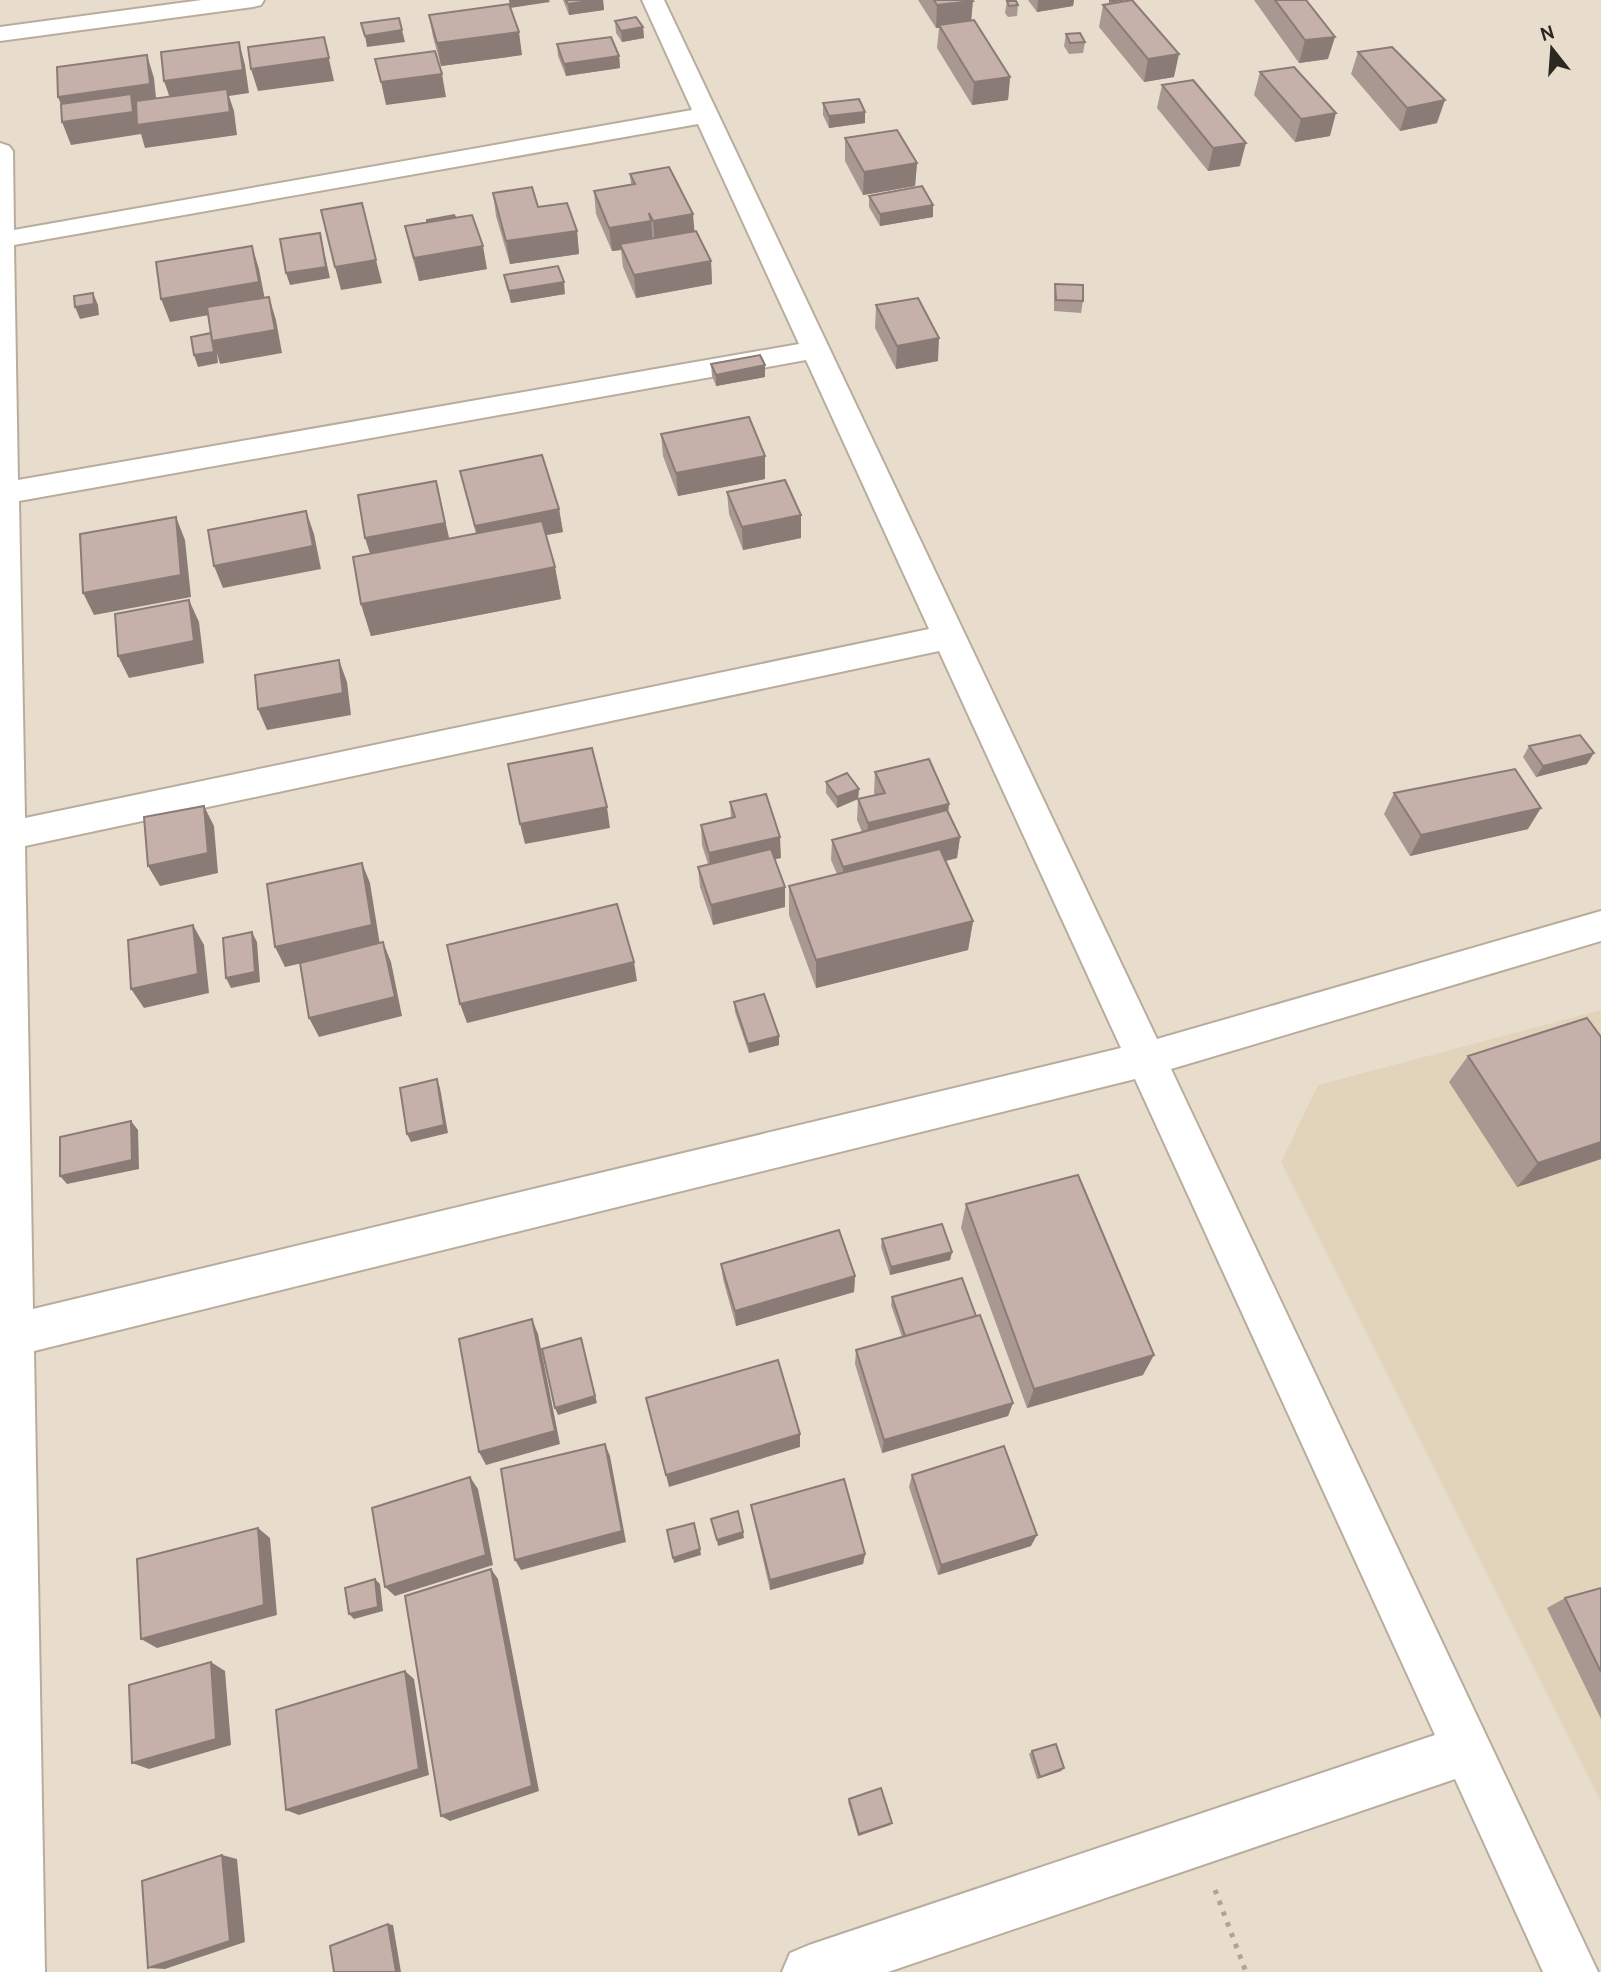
<svg xmlns="http://www.w3.org/2000/svg" width="1601" height="1972" font-family="Cabin,sans-serif">
<rect width="100%" height="100%" fill="#e8ddcc"/>
<!-- built -->
<path fill="#e2d3bb" d="M1601 1010V1802L1281 1162 1318 1085Z"/>
<g fill="none" stroke-linecap="round" stroke-linejoin="round">
<defs>
<path id="street" d="M202 0H264L261 5 253 7 0 41V27Z
M642 0H664L1157 1039 1601 911V941L1171 1069 1598 1972H1543L1455 1779 888 1972H782L790 1953 809 1945 1435 1735 1135 1079 34 1351 45 1972H0V143L9 146 13 151 14 230 692 110ZM698 124 799 344 18 480 14 245ZM806 360 929 629 25 818 19 501ZM939 651 1121 1048 33 1309 25 846Z"/>
</defs>
<!-- street casing -->
<use href="#street" stroke="#b8ad9d" stroke-width="4"/>
<!-- path -->
<path stroke="#ada496" stroke-width="5" stroke-dasharray="4.5 7" stroke-linecap="butt" d="M1215 1890 1246 1972"/>
<!-- street -->
<use href="#street" fill="#fff" fill-rule="evenodd"/>
</g>
<!-- wall -->
<path fill="#a99792" d="M563 0H603L604 10 569 15Z
M918 0H972L971 21 1010 77 1008 100 972 105 937 48 939 28H936Z
M1028 0H1074L1073 6 1037 12Z
M1254 0H1306L1328 59 1299 63Z
M1007 1 1018 5 1017 16 1008 17 1005 13Z
M1103 5 1174 77 1144 82 1099 27Z
M429 15 522 55 441 66 433 37Z
M615 21 643 27 644 38 622 42 616 33Z
M1066 34 1085 42 1083 53 1069 54 1064 46Z
M557 44 619 56 620 68 566 76 558 56Z
M1358 52 1437 123 1400 131 1351 74Z
M1260 72 1330 136 1295 142 1254 95Z
M1162 85 1240 166 1208 171 1157 108Z
M823 103 865 112V123L829 128 823 115Z
M845 138 917 163 915 186 863 195 845 161Z
M630 174 694 231 711 261 712 284 636 298 623 267 621 250 612 251 596 214 594 191 631 184Z
M493 193 538 207 577 231 579 254 510 264 496 216Z
M869 196 933 217 880 226 869 207Z
M405 226 487 269 419 281 410 249Z
M504 275 565 294 511 303 506 286Z
M1055 284 1083 301 1081 313 1054 311V295Z
M876 305 938 361 896 369 875 328Z
M711 364 765 365V377L716 386 712 376Z
M661 434 765 479 678 496 663 456Z
M460 471 559 509 563 532 546 535 555 567 561 599 371 636 361 604 449 539 476 534Z
M727 492 801 538 743 550 729 514Z
M1529 746 1587 764 1536 777 1523 757Z
M875 772 949 804 948 813 960 837 957 858 945 861 973 921 968 950 816 988 789 915V886L837 874 831 860 832 840 862 832 857 820 858 799 875 795 874 793Z
M826 782 859 789 858 799 837 808 826 793Z
M1394 793 1528 829 1410 856 1384 814Z
M730 802 781 858 774 859 785 887V907L713 925 700 887 698 867 708 864 702 845 701 825 731 818Z
M734 1002 779 1045 749 1053 735 1012Z
M1468 1056 1601 1159 1517 1187 1449 1082Z
M966 1204 1143 1375 1027 1408 961 1228Z
M882 1239 952 1252 950 1260 890 1275 881 1247Z
M721 1264 855 1276 854 1292 736 1326 723 1279Z
M892 1297 976 1316 1013 1403 1008 1416 882 1453 855 1364 856 1350 902 1337 891 1305Z
M912 1475 1031 1546 938 1575 909 1487Z
M751 1505 865 1554 863 1564 770 1590 753 1516Z
M1601 1588V1719L1547 1608 1565 1598Z
M1032 1751 1061 1771 1037 1779 1029 1754Z
M849 1799 890 1825 858 1836 848 1802Z"/>
<!-- shaded-wall -->
<path fill="#8a7b77" d="M509 0H549L550 2 510 8Z
M596 0H603L604 10 569 15 568 4Z
M1038 0H1074L1073 6 1037 12Z
M1109 0H1127L1109 3Z
M973 1 971 23 939 25V28H936L937 5Z
M643 27 644 38 622 42 621 31Z
M402 30 405 42 367 47 365 36Z
M519 32 522 55 441 66 437 43Z
M324 37 334 81 258 91 251 69Z
M1335 37 1328 59 1299 63 1305 40Z
M239 42 245 65 249 93 229 96 234 111 237 135 145 148 141 134 71 145 62 122 67 119 58 97 147 55 154 78 157 107 172 104 164 81Z
M1179 54 1174 77 1144 82 1148 59Z
M619 56 620 68 566 76 564 64Z
M442 74 446 97 386 105 381 82Z
M1010 77 1008 100 972 105 974 82Z
M1445 100 1437 123 1400 131 1407 108Z
M865 112V123L829 128V116Z
M1336 113 1330 136 1295 142 1301 119Z
M1246 143 1240 166 1208 171 1213 148Z
M917 163 915 186 863 195 864 172Z
M933 205V217L880 226V214Z
M693 214 695 237 655 244 653 221Z
M651 221 653 244H620L621 250 612 251 609 228Z
M577 231 579 254 510 264 506 241Z
M320 233 330 278 290 285 286 273Z
M252 246 259 269 266 305 170 322 161 299Z
M483 246 487 269 419 281 414 258Z
M376 260 382 283 341 290 335 267Z
M711 261 712 284 636 298 634 275Z
M564 282 565 294 511 303 509 291Z
M93 293 98 305 99 315 80 319 75 307Z
M269 297 276 320 282 353 220 364 217 353 218 363 198 367 194 355 211 333Z
M939 338 938 361 896 369 897 346Z
M765 365V377L716 386V375Z
M765 456V479L678 496 676 473Z
M436 481 451 546 372 560 365 538Z
M559 509 563 532 480 548 475 526Z
M306 511 314 534 321 569 223 588 214 566Z
M801 515V538L743 550 742 527Z
M176 517 185 540 191 597 94 615 83 593Z
M555 567 561 599 371 636 361 604Z
M189 600 199 622 204 663 129 678 118 656Z
M339 660 347 682 351 715 267 730 258 709Z
M1594 753 1587 764 1536 777 1543 766Z
M859 789 858 799 837 808V797Z
M949 804 946 825 866 844 868 823Z
M204 806 214 826 218 873 160 886 148 866Z
M607 807 610 828 525 844 520 824Z
M1541 808 1528 829 1410 856 1421 835Z
M780 837 781 858 710 873 709 853Z
M960 837 957 858 843 887V867Z
M362 863 370 883 380 945 285 967 275 947Z
M785 887V907L713 925 711 905Z
M973 921 968 950 816 988V960Z
M193 925 204 945 209 993 144 1008 131 989Z
M252 932 257 942 260 982 231 988 226 978Z
M383 942 391 962 402 1016 319 1037 309 1018Z
M634 962 637 981 467 1023 460 1004Z
M779 1036V1045L749 1053 748 1044Z
M437 1079 440 1088 448 1133 411 1142 407 1134Z
M131 1121 138 1130 139 1169 67 1184 60 1176Z
M1601 1142V1159L1517 1187 1538 1163Z
M952 1252 950 1260 890 1275 891 1267Z
M855 1276 854 1292 736 1326 735 1311Z
M532 1319 538 1334 560 1444 486 1465 479 1452Z
M581 1338 597 1403 558 1415 555 1408Z
M1154 1355 1143 1375 1027 1408 1034 1389Z
M1013 1403 1008 1416 882 1453 884 1440Z
M800 1434V1447L669 1487 666 1475Z
M605 1444 610 1456 626 1542 521 1570 515 1560Z
M470 1477 478 1489 493 1565 395 1596 385 1587Z
M258 1528 270 1538 277 1615 157 1648 141 1639Z
M743 1532 744 1538 718 1546 717 1540Z
M1037 1535 1031 1546 938 1575 941 1565Z
M700 1549 701 1555 674 1563 673 1558Z
M865 1554 863 1564 770 1590V1580Z
M491 1569 498 1579 539 1791 450 1821 441 1816Z
M375 1579 380 1584 383 1611 354 1619 349 1614Z
M211 1662 225 1671 231 1745 149 1769 132 1763Z
M405 1671 414 1679 429 1775 299 1815 286 1810Z
M1064 1768 1061 1771 1037 1779 1040 1777Z
M892 1823 890 1825 858 1836 859 1834Z
M222 1855 237 1859 245 1942 165 1969 148 1968Z
M388 1924 393 1925 401 1972H396Z"/>
<!-- building -->
<path fill="#c5b0aa" stroke="#8a7b77" stroke-width="2" d="M566 0H596L568 4Z
M934 0H972L973 1 937 5Z
M1132 0 1179 54 1148 59 1103 5Z
M1275 0H1306L1335 37 1305 40Z
M1007 1H1016L1018 5 1009 6Z
M509 4 519 32 437 43 429 15Z
M636 17 643 27 621 31 615 21Z
M399 18 402 30 365 36 361 23Z
M974 20 1010 77 974 82 939 25Z
M1080 33 1085 42 1070 43 1066 34Z
M324 37 329 58 251 69 248 47Z
M611 37 619 56 564 64 557 44Z
M239 42 243 70 164 81 161 52Z
M1392 47 1445 100 1407 108 1358 52Z
M435 51 442 74 381 82 375 59Z
M147 55 150 84 58 97 57 67Z
M1294 67 1336 113 1301 119 1260 72Z
M1193 80 1246 143 1213 148 1162 85Z
M227 89 230 112 137 125 136 101Z
M131 94 133 112 62 122 61 104Z
M859 99 865 112 829 116 823 103Z
M897 130 917 163 864 172 845 138Z
M669 167 693 214 653 221 649 213 651 221 609 228 594 191 635 184 630 174Z
M922 186 933 205 880 214 869 196Z
M532 187 538 207 567 203 577 231 506 241 493 193Z
M362 203 376 260 335 267 321 210Z
M454 215 455 217 427 222V220Z
M472 215 483 246 414 258 405 226Z
M696 231 711 261 634 275 620 244Z
M320 233 326 267 286 273 280 239Z
M252 246 259 282 161 299 156 262Z
M558 266 564 282 509 291 504 275Z
M1055 284 1083 285V301L1056 300Z
M93 293 94 304 75 307 74 296Z
M269 297 275 330 212 341 207 307Z
M918 298 939 338 897 346 876 305Z
M211 333 214 352 194 355 191 337Z
M760 355 765 365 716 375 711 364Z
M749 417 765 456 676 473 661 434Z
M542 455 559 509 475 526 460 471Z
M785 480 801 515 742 527 727 492Z
M436 481 445 523 365 538 358 495Z
M306 511 313 546 214 566 208 530Z
M176 517 181 575 83 593 80 534Z
M542 521 555 567 361 604 353 557Z
M189 600 194 641 118 656 115 614Z
M339 660 343 693 258 709 255 675Z
M1580 735 1594 753 1543 766 1529 746Z
M592 748 607 807 520 824 508 764Z
M929 759 949 804 868 823 858 799 885 793 875 772Z
M1515 769 1541 808 1421 835 1394 793Z
M847 773 859 789 837 797 826 782Z
M766 794 780 837 709 853 701 825 735 817 730 802Z
M204 806 208 853 148 866 144 817Z
M947 810 960 837 843 867 832 840Z
M771 849 785 887 711 905 698 867Z
M940 849 973 921 816 960 789 886Z
M362 863 372 925 275 947 267 884Z
M617 904 634 962 460 1004 447 945Z
M193 925 198 974 131 989 128 940Z
M252 932 255 972 226 978 223 938Z
M383 942 395 997 309 1018 300 963Z
M764 994 779 1036 748 1044 734 1002Z
M1587 1018 1601 1037V1142L1538 1163 1468 1056Z
M437 1079 444 1125 407 1134 400 1088Z
M131 1121 132 1160 60 1176V1137Z
M1078 1175 1154 1355 1034 1389 966 1204Z
M942 1224 952 1252 891 1267 882 1239Z
M839 1230 855 1276 735 1311 721 1264Z
M962 1278 976 1316 905 1336 892 1297Z
M980 1315 1013 1403 884 1440 856 1350Z
M532 1319 555 1431 479 1452 459 1339Z
M581 1338 595 1396 555 1408 542 1349Z
M778 1360 800 1434 666 1475 646 1398Z
M605 1444 622 1531 515 1560 501 1469Z
M1004 1446 1037 1535 941 1565 912 1475Z
M470 1477 486 1555 385 1587 372 1508Z
M844 1479 865 1554 770 1580 751 1505Z
M738 1511 743 1532 717 1540 711 1519Z
M694 1523 700 1549 673 1558 667 1530Z
M258 1528 264 1605 141 1639 137 1559Z
M491 1569 532 1786 441 1816 405 1596Z
M375 1579 378 1607 349 1614 345 1588Z
M1601 1588V1672L1565 1598Z
M211 1662 216 1739 132 1763 129 1685Z
M405 1671 419 1769 286 1810 276 1710Z
M1056 1744 1064 1768 1040 1777 1032 1751Z
M881 1788 892 1823 859 1834 849 1799Z
M222 1855 230 1941 148 1968 142 1881Z
M388 1924 396 1972H334L330 1946Z"/>
<!-- north arrow -->
<g transform="translate(1552 49) rotate(343)" stroke="#e8ddcc" stroke-width="5" paint-order="stroke">
<path d="M0-5L12 26L0 18L-12 26Z" fill="#2b2721"/>
<text y="-10" font-size="19" font-weight="bold" text-anchor="middle" fill="#2b2721">N</text>
</g>
</svg>
